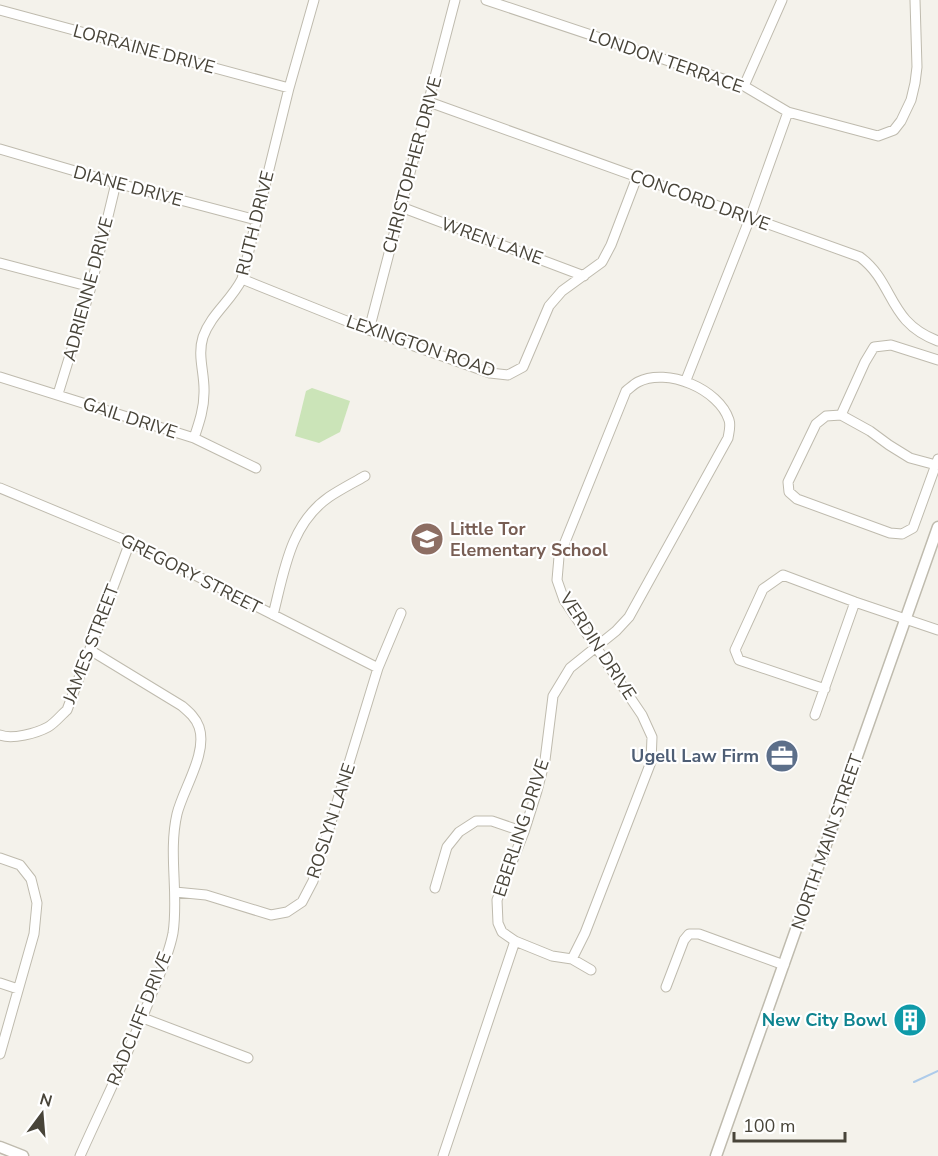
<svg xmlns="http://www.w3.org/2000/svg" width="938" height="1156" font-family="'Nunito Sans',sans-serif">
<rect width="100%" height="100%" fill="#f4f2eb"/>
<!-- green -->
<path fill="#cbe4b8" d="M312 388 350 401 340 432 319 443 295 436 306 391Z"/>
<g fill="none" stroke-linecap="round" stroke-linejoin="round">
<!-- stream -->
<path stroke="#adcbea" stroke-width="2" d="M914 1082 938 1071"/>
<defs>
<path id="minor" d="M486 0 744 86 788 112 878 136 894 130 901 121 911 100 915 83 917 67 915 0
M0 10 289 88
M744 86 782 0
M429 102 860 257C895 283 887 322 938 341
M0 149 116 183 256 220
M401 207 584 276
M0 263 91 287
M242 279 369 330 490 373 508 375 523 367 549 306 562 291 602 262 611 245 637 177
M369 330 455 0
M938 360 891 345 874 347 865 362 841 415 826 416 816 424 788 482 789 492 797 499 890 533 902 534 913 528 938 459
M0 377 194 438 256 468
M686 380 750 218 788 112
M58 394 91 287 116 183
M841 415 870 431 889 445 910 458 936 465
M194 438C199 423 204 409 204 393 205 374 197 356 203 337 211 314 231 301 242 279L289 88 314 0
M0 488 130 542 378 668
M273 615C284 572 290 524 329 497 341 489 353 483 365 476
M825 689 739 660 735 650 763 589 783 575 855 602 938 630
M815 715 855 602
M0 735C12 740 37 733 48 727 55 723 61 715 67 710L130 542
M0 858 20 865 31 879 37 903 34 934 0 1054
M435 888 447 847 459 832 476 821H492L524 832
M175 892 206 895 271 915 287 912 302 902 313 881 378 668 401 613
M515 941 552 956 572 959 591 970
M0 983 18 989
M666 987 684 940 689 934H699L784 965
M143 1018 248 1058
M80 1156C104 1102 131 1049 152 993 160 974 169 954 173 933 179 894 168 853 177 814 183 789 208 753 199 727 196 718 189 712 182 706L90 650
M443 1156 515 941 502 932 498 923 497 900 524 832 537 791 545 760 553 696 570 668 616 631 629 617 728 438C729 432 731 426 729 420 719 389 667 367 638 382 634 384 630 388 626 391L559 557 557 580 564 600 642 715 652 737 651 762 585 933 572 959"/>
<path id="tertiary" d="M0 1147 23 1156
M716 1156 938 527"/>
</defs>
<!-- minor casing -->
<use href="#minor" stroke="#bfbbae" stroke-width="11"/>
<!-- tertiary casing -->
<use href="#tertiary" stroke="#bfbbae" stroke-width="13"/>
<!-- minor -->
<use href="#minor" stroke="#fff" stroke-width="9"/>
<!-- tertiary -->
<use href="#tertiary" stroke="#fff" stroke-width="10"/>
</g>
<!-- icons -->
<defs>
<symbol id="school-disc" viewBox="-11 -11 22 22"><circle r="9.5" fill="#8d6e63" stroke="#fff"/><path d="M0-5L7-2L0 1L-7-2ZM-4 1L0 2.5L4 1V4Q0 6-4 4Z" fill="#fff"/></symbol>
<symbol id="office-disc" viewBox="-11 -11 22 22"><circle r="9.5" fill="#5c6f8a" stroke="#fff"/><path d="M-6-3h4V-5.5h4V-3h4V5H-6ZM-1-4.5V-3h2v-1.5ZM-6 0V1H6V0Z" fill="#fff"/></symbol>
<symbol id="building-disc" viewBox="-11 -11 22 22"><circle r="9.5" fill="#0f9aa8" stroke="#fff"/><path d="M-4-6H4V6H1V3H-1V6H-4ZM-2.5-4.3h1.7v1.8h-1.7ZM.8-4.3h1.7v1.8H.8ZM-2.5-1h1.7V.8h-1.7ZM.8-1h1.7V.8H.8Z" fill="#fff"/></symbol>
</defs>
<g fill-rule="evenodd">
<use href="#school-disc" x="408" y="520" width="38" height="38"/>
<use href="#office-disc" x="763" y="737" width="38" height="38"/>
<use href="#building-disc" x="891" y="1001" width="38" height="38"/>
</g>
<g text-anchor="middle" stroke-width="4.5" stroke-linejoin="round" paint-order="stroke">
<!-- street labels -->
<g font-size="18" fill="#484439" stroke="#fff">
<text transform="translate(144 49) rotate(15)" y="6">LORRAINE DRIVE</text>
<text transform="translate(666 61) rotate(19)" y="6">LONDON TERRACE</text>
<text transform="translate(412 165) rotate(-75)" y="6">CHRISTOPHER DRIVE</text>
<text transform="translate(128 186) rotate(15)" y="6">DIANE DRIVE</text>
<text transform="translate(700 200) rotate(20)" y="6">CONCORD DRIVE</text>
<text transform="translate(255 223) rotate(-76)" y="6">RUTH DRIVE</text>
<text transform="translate(492 241) rotate(20)" y="6">WREN LANE</text>
<text transform="translate(88 289) rotate(-75)" y="6">ADRIENNE DRIVE</text>
<text transform="translate(421 346) rotate(19)" y="6">LEXINGTON ROAD</text>
<text transform="translate(130 418) rotate(18)" y="6">GAIL DRIVE</text>
<text transform="translate(191 574) rotate(27)" y="6">GREGORY STREET</text>
<text transform="translate(91 644) rotate(-69)" y="6">JAMES STREET</text>
<text transform="translate(598 646) rotate(57)" y="6">VERDIN DRIVE</text>
<text transform="translate(331 821) rotate(-72)" y="6">ROSLYN LANE</text>
<text transform="translate(521 828) rotate(-72)" y="6">EBERLING DRIVE</text>
<text transform="translate(827 842) rotate(-71)" y="6">NORTH MAIN STREET</text>
<text transform="translate(139 1019) rotate(-68)" y="6">RADCLIFF DRIVE</text>
</g>
<!-- education labels -->
<g font-size="18" font-weight="bold" fill="#785e54" stroke="#fff" text-anchor="start">
<text x="450" y="535">Little Tor<tspan x="450" dy="21">Elementary School</tspan></text>
</g>
<!-- service labels -->
<g font-size="18" font-weight="bold" fill="#4e5e75" stroke="#fff" text-anchor="end">
<text x="759" y="762">Ugell Law Firm</text>
</g>
<!-- culture labels -->
<g font-size="18" font-weight="bold" fill="#0d838f" stroke="#fff" text-anchor="end">
<text x="887" y="1026">New City Bowl</text>
</g>
</g>
<!-- north arrow -->
<g transform="translate(42 1114) rotate(16)" stroke="#ffffff" stroke-width="4.5" paint-order="stroke">
<path d="M0-4.5L10 22L0 15L-10 22Z" fill="#484439"/>
<text y="-9" font-size="16" font-weight="bold" text-anchor="middle" fill="#484439">N</text>
</g>
<!-- scale -->
<path d="M734 1132v9h111v-9" fill="none" stroke="#484439" stroke-width="3"/>
<text x="743" y="1132" font-size="18" fill="#484439" stroke="#ffffff" stroke-width="4.5" paint-order="stroke">100 m</text>
</svg>
